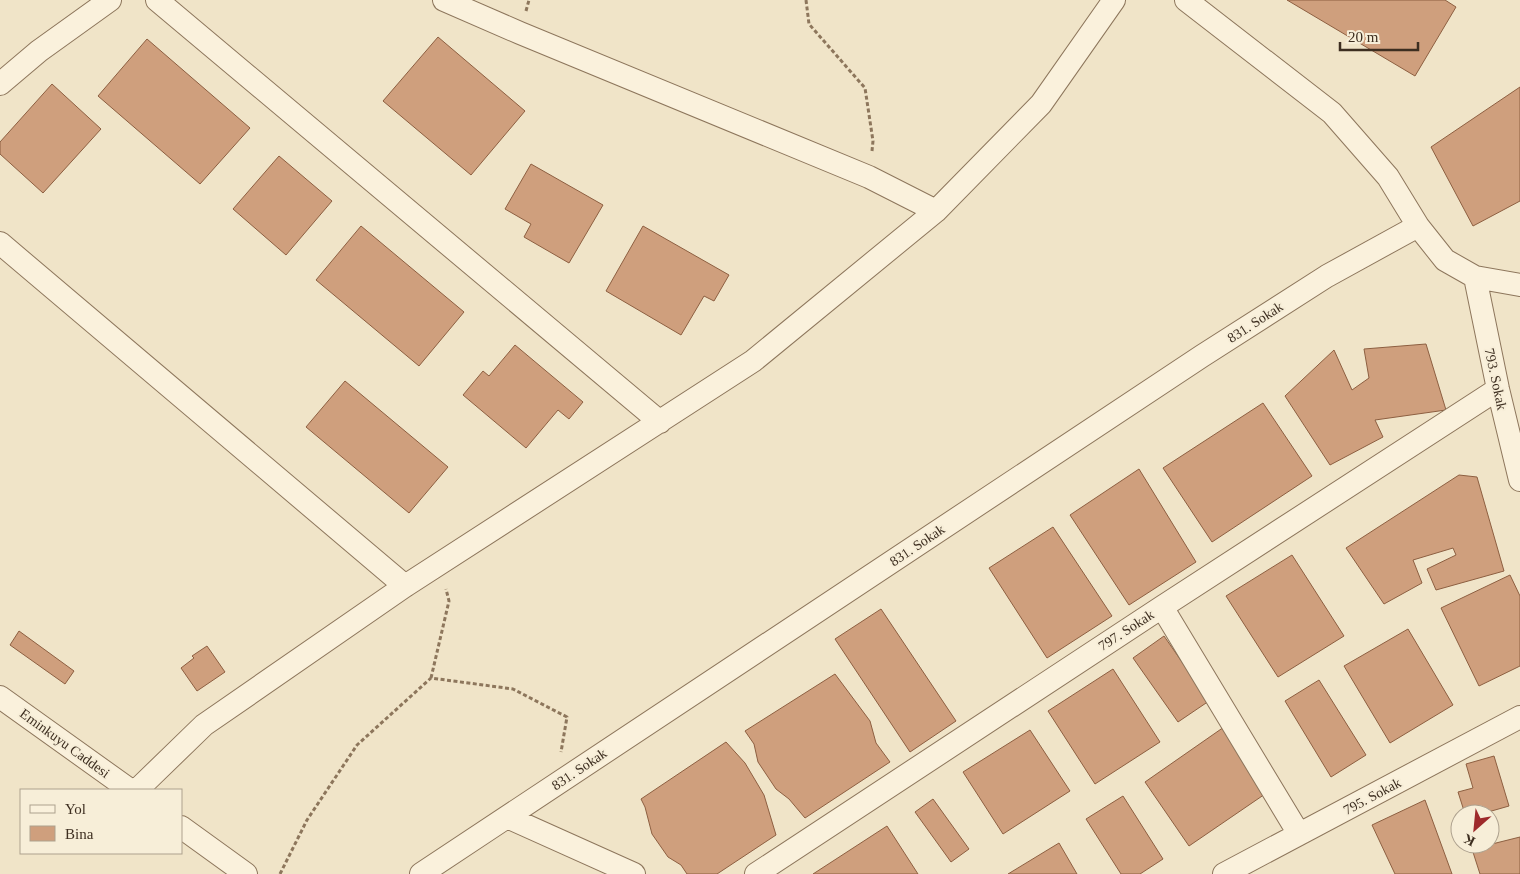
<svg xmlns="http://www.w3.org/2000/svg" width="1520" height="874" font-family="'Times New Roman',serif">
<rect width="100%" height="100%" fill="#f0e4c8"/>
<!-- building -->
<path fill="#cf9f7d" stroke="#8d5f41" d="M1287 0H1445L1456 7 1415 76Z
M438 37 525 111 471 175 383 101Z
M147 39 250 128 200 184 98 96Z
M52 84 101 129 43 193 0 154V142Z
M1520 87V201L1473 226 1431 147Z
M279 156 332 201 286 255 233 209Z
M531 164 603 205 569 263 524 237 531 224 505 209Z
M361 226 464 312 419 366 316 280Z
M643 226 729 275 714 301 704 296 681 335 606 291Z
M1426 344 1446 410 1375 420 1383 437 1330 465 1285 396 1334 350 1352 390 1369 378 1364 349Z
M515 345 583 402 569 419 558 410 526 448 463 395 483 371 489 376Z
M345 381 448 467 409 513 306 427Z
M1263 403 1312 476 1212 542 1163 468Z
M1139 469 1196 562 1129 605 1070 515Z
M1459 475 1477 477 1504 571 1436 590 1427 569 1456 555 1453 548 1413 560 1422 583 1384 604 1346 548Z
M1053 527 1112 616 1047 658 989 568Z
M1292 555 1344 636 1278 677 1226 596Z
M1510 575 1520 596V666L1479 686 1441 608Z
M881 609 956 721 910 752 835 639Z
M1408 629 1453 705 1390 743 1344 666Z
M19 631 74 671 65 684 10 645Z
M1164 636 1209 701 1178 722 1133 658Z
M207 646 225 672 197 691 181 668 194 658 192 656Z
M1113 669 1160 742 1095 784 1048 711Z
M835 674 870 721 876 743 890 762 805 818 789 799 776 789 758 762 754 744 745 731Z
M1319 680 1366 755 1331 777 1285 701Z
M1224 727 1268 792 1189 846 1145 782Z
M1030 730 1070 791 1003 834 963 772Z
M726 742 745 763 764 795 776 835 717 874H687L681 865 668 857 652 834 645 807 641 799Z
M1494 756 1509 806 1481 814H1465L1458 792 1473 788 1466 764Z
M1123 796 1163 859 1140 874H1121L1086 819Z
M933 799 969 849 951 862 915 812Z
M1425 800 1452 874H1395L1372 825Z
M887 826 918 874H813Z
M1520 837V874H1480L1472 849Z
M1059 843 1077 874H1008Z"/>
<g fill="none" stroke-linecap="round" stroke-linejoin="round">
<defs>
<path id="street" d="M157 0 660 422
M444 0 520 33 869 177 936 211
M1186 0 1332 113 1388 177 1418 226 1445 260 1475 277 1520 285
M0 84 39 51 110 0
M0 243 405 586
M1475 277 1498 389 1520 480
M1162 607 1299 834
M0 697 130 790
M137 790 204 725 405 586 753 361 936 211 1041 104 1114 0
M507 817 634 874
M181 827 246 874
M421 874 1202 356 1327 276 1418 226
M756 874 1162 607 1498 389
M1224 874 1520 717"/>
</defs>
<!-- street casing -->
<use href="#street" stroke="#8d765c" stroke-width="24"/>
<!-- path -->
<path stroke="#8d765c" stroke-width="3" stroke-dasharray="4 2.5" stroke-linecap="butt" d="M806 0 809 24 865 88 873 141 872 151
M526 11 529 0
M431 678 449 601 446 589
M280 874 307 820 357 745 431 678 513 689 567 717 561 752"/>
<!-- street -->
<use href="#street" stroke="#faf1dc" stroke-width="22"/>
</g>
<g text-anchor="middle" stroke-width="4" stroke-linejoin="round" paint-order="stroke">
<!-- street labels -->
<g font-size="14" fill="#3d2e20" stroke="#f7eed8">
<text transform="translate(1255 322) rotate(-33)" y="5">831. Sokak</text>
<text transform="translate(1496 379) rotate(78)" y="5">793. Sokak</text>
<text transform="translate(917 545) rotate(-34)" y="5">831. Sokak</text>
<text transform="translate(1126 630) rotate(-33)" y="5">797. Sokak</text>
<text transform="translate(65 743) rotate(36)" y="5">Eminkuyu Caddesi</text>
<text transform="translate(579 769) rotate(-34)" y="5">831. Sokak</text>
<text transform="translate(1372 796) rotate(-28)" y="5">795. Sokak</text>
</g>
</g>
<!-- legend -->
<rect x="20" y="789" width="162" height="65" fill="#f7eed8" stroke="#ada18e"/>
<rect x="30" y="805" width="25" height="8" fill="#faf1dc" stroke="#ada18e"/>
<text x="65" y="814" font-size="15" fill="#3d2e20">Yol</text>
<rect x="30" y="826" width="25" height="15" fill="#cf9f7d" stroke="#ada18e"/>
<text x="65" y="839" font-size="15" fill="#3d2e20">Bina</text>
<!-- north arrow -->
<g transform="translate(1475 829) rotate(207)"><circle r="24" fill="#f7eed8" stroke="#ada18e"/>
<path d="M0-4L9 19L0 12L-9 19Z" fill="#9e2a2b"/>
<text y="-8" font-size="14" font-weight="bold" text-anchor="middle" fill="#3d2e20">K</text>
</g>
<!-- scale -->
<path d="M1340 42v8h78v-8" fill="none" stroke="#3d2e20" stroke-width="2.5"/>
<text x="1348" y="42" font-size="15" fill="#3d2e20" stroke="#f7eed8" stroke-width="4" paint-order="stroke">20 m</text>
</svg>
